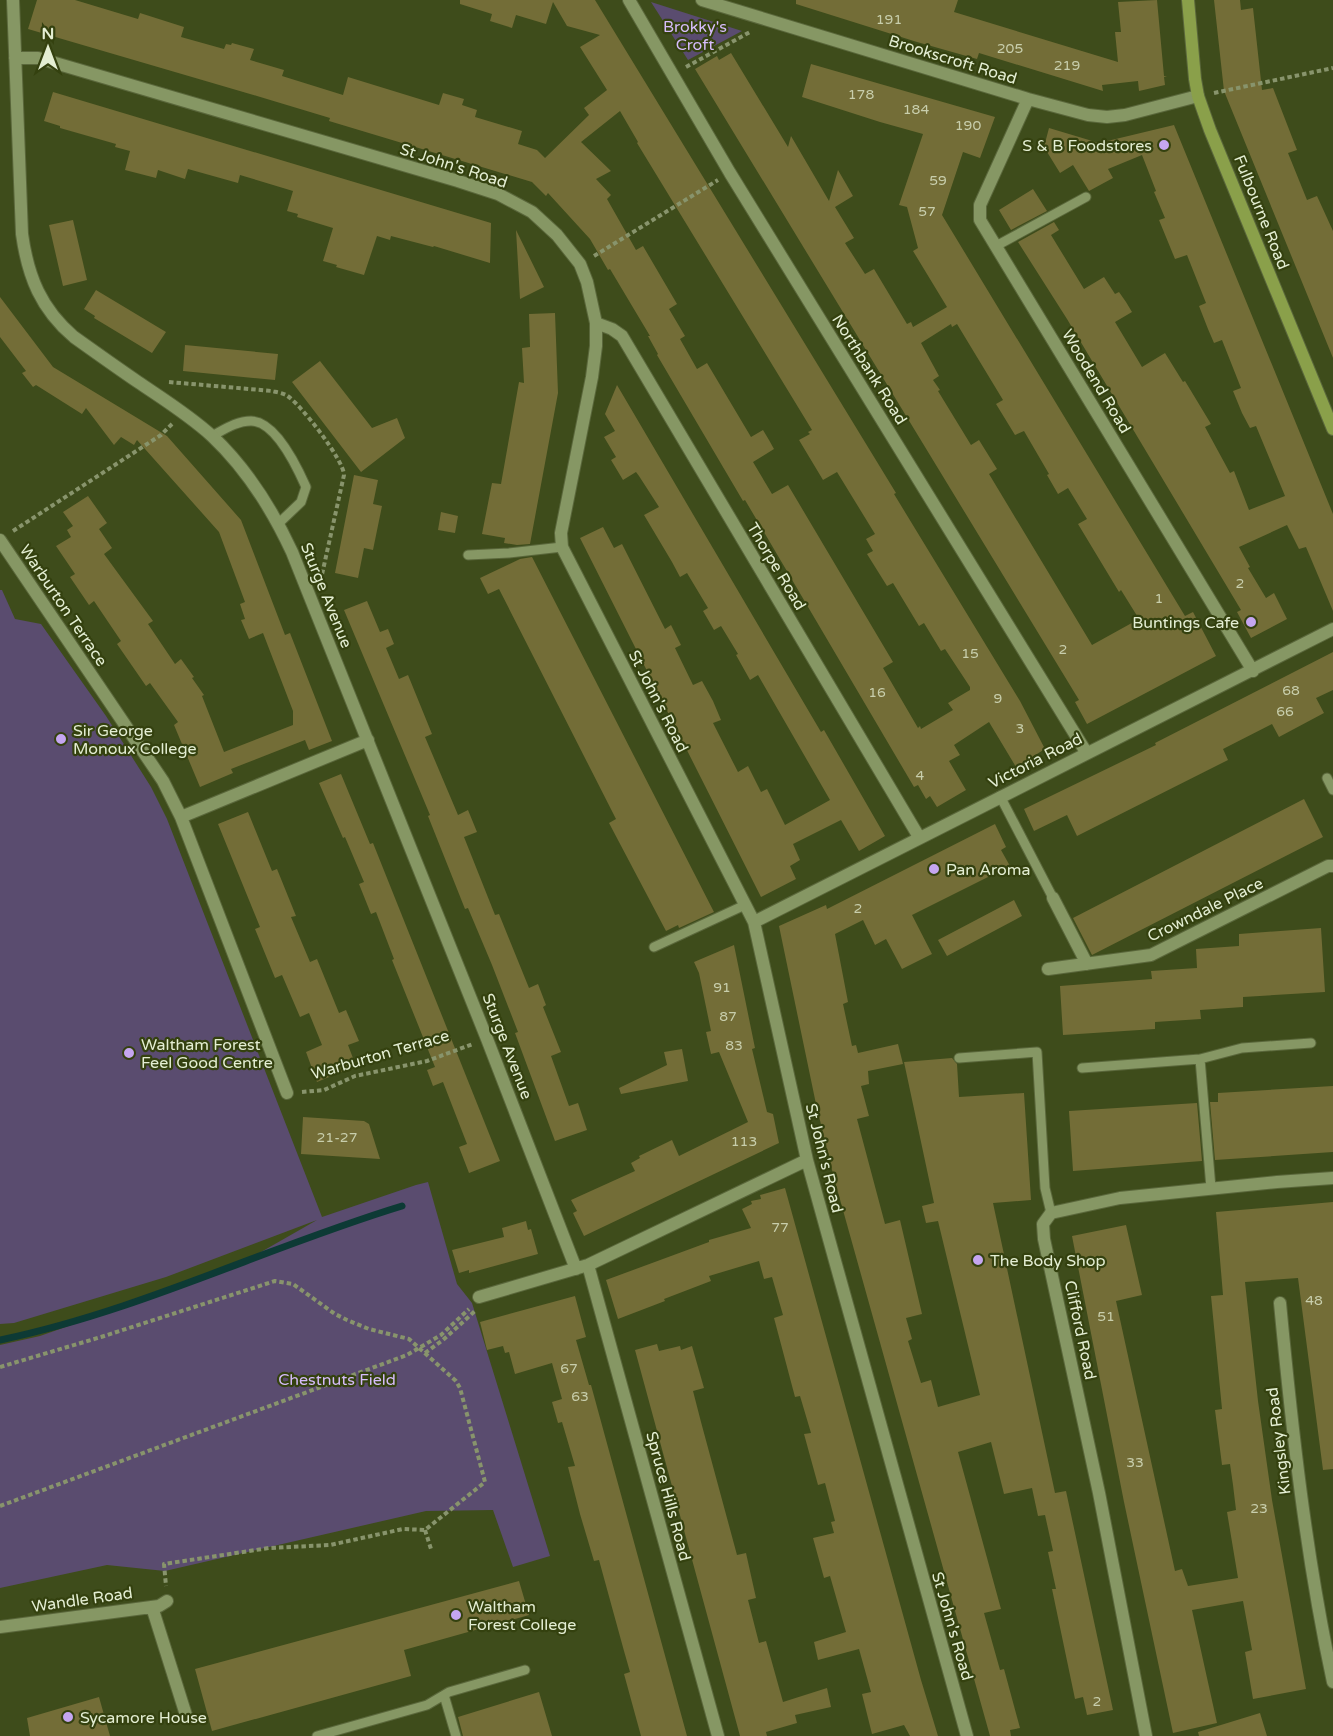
<svg xmlns="http://www.w3.org/2000/svg" width="1333" height="1736" font-family="'Varela Round',sans-serif">
<rect width="100%" height="100%" fill="#3e4c1b"/>
<!-- green -->
<path fill="#5a4c6f" d="M651 2 742 31 688 60Z
M0 590H2L15 619 41 624 106 716 151 787 167 819 322 1217 416 1185 428 1182 457 1284 472 1303 550 1556 513 1567 493 1510 426 1511 165 1571 107 1565 0 1588V1345L40 1336 231 1269 317 1220 166 1277 14 1323 0 1324Z"/>
<g fill="none" stroke-linecap="round" stroke-linejoin="round">
<!-- stream -->
<path stroke="#0d3a35" stroke-width="7" d="M0 1340C139 1311 267 1247 402 1206"/>
</g>
<!-- building -->
<path fill="#736d37" fill-rule="evenodd" d="M37 0H75L138 19 140 13 184 27 181 37 224 49 226 44 231 45 232 43 254 49 250 60 284 70 282 76 343 95 348 77 439 105 443 93 464 99 462 105 477 110 475 117 522 131 518 144 537 150 545 158 589 115 584 108 607 90 580 47 600 35 567 26 553 2 546 24 516 15 512 28 490 21 492 14 460 4V0H595L896 493 894 494 1020 701 1045 749 1016 767 989 722 954 745 960 755 949 761 966 790 937 807 930 796 926 799 918 785 914 787 758 522 745 500 743 501 657 355 658 354 648 336H650L610 269 608 270 590 239 548 193 546 196 532 182 329 121 330 118 257 96 28 29ZM620 111 638 142 637 143 812 430 808 432 810 434 799 440 823 480 837 472 875 534 866 539 873 551 867 554 887 586 893 583 919 626 924 623 941 651 945 649 970 687V690L948 703 953 710 921 729 920 726 918 728 883 668 893 662 788 485 772 494 753 462 774 449 769 440 763 430 751 437 707 363 697 369 680 339 685 336 669 309 677 304 643 246 636 250 607 199 611 195 596 179 611 171 581 142Z
M796 0H958L954 12 1118 62 1115 32H1121L1118 2 1157 0 1164 76 1167 77H1164L1165 85 1139 91 1138 81 1102 85 1103 91 979 53 977 59 917 42 796 4Z
M1214 0H1240L1241 10 1253 8 1262 90 1273 88 1297 150 1288 153 1307 200 1317 196 1333 231V358L1224 91Z
M731 53 788 147 791 136 829 201 838 170 853 196 835 207 854 238 845 243 865 274 874 269 907 324 911 322 913 327 947 307 913 251 918 248 907 207 899 205 923 134 880 122 802 97 811 64 995 117 980 158 963 152 942 215 1185 616 1193 612 1216 656 1087 724 1075 702 1079 700 695 69 717 56 719 60ZM951 324 952 327 957 324 1003 400 996 404 1015 435 1024 431 1049 474 1047 475 1058 494 1068 488 1087 519 1078 524 1119 592 1121 590 1139 619 1092 645 989 474 997 469 979 440 971 445 938 391 940 390 933 380 939 376 921 343Z
M53 92 491 223 490 263 434 246 433 247 391 236 390 240 377 236 364 275 336 267 337 265 323 261 333 228 297 217 298 214 287 211 293 191 240 175 238 183 188 169 185 179 158 170 156 178 125 170 130 151 115 147 116 144 60 128V126L44 121Z
M1174 125 1333 514V611L1306 547 1299 549 1287 525 1239 547 1250 567 1248 568 1266 598 1274 593 1287 619 1251 638 1237 612 1241 610 1067 319 1018 242 1054 222 1059 230 1051 235 1084 289 1104 277 1115 294 1119 292 1126 302 1132 312 1115 322 1142 367 1165 353 1183 382 1185 381 1211 424 1205 427 1230 473 1234 471 1249 510 1285 496 1256 426 1250 428 1242 413 1233 391 1241 388 1222 340 1214 343 1208 329 1199 306 1206 303 1187 255 1175 259 1159 220 1165 218 1154 192 1156 191 1142 155 1108 169 1113 178 1089 191 1073 165 1060 173 1044 147 1049 128 1099 143Z
M1033 189 1047 211 1011 230 999 210Z
M73 220 87 280 63 286 49 225Z
M516 230 544 287 520 299Z
M96 290 166 332 152 353 94 318 95 316 84 309Z
M0 297 53 367 167 436 241 520 285 635 290 633 332 741 309 750 305 740 231 769 233 773 200 787 174 725 178 722 150 683 146 686 117 644 121 641 94 601 89 605 70 577 75 574 56 546 71 537 67 530 73 526 63 512 88 496 107 523 99 529 112 548 104 554 153 621 148 624 175 664 181 659 194 677 192 678 204 695 202 696 224 752 293 725V711L263 633 249 639 241 620 245 619 240 604 245 602 219 532 137 440 134 445 121 437 114 445 86 408 82 414 36 385 33 387 22 373 26 371 0 337Z
M555 313 558 393 530 544 517 545 504 543 505 538 482 534 492 483 501 484 519 382 524 383 522 348 530 347 529 314Z
M185 345 278 354 275 380 183 371Z
M320 361 372 428 397 418 405 438 361 472 292 382Z
M617 385 821 732 824 730 885 836 859 851 841 820 793 844 800 860 790 866 796 879 761 897 580 538 603 527 614 548 622 544 665 629 671 625 681 645 675 648 693 685 702 681 713 701 721 720 713 723 738 772 748 766 761 792 767 789 785 825 830 800 758 675 750 680 736 655 738 654 721 626 714 630 703 611 708 608 687 573 680 577 672 562 644 515 659 507 639 476 636 472 623 480 611 460 616 457 604 437 615 431 605 414Z
M354 475 378 480 373 504 382 506 373 550 364 548 358 578 335 573Z
M441 512 458 516 455 533 438 530Z
M532 557 714 912 679 928 678 925 666 931 609 823 616 819 499 589 488 594 480 578 520 559Z
M367 601 380 632 388 629 394 644 386 648 399 679 408 675 432 734 425 737 458 815 468 810 477 832 464 837 495 915 499 914 529 988 538 984 546 1005 543 1007 561 1052 551 1056 569 1106 578 1103 587 1130 555 1141 515 1033 518 1032 492 965 468 908 465 909 428 816 430 815 344 610Z
M1333 652V690L1316 698 1324 713 1279 737 1272 724 1223 749 1228 760 1077 836 1067 815 1034 831 1024 809 1156 745 1155 743Z
M341 774 370 844 373 843 500 1161 469 1173 459 1147 467 1144 443 1082 433 1086 427 1070 435 1067 392 960 394 959 376 912 371 914 359 884 364 882 345 837 343 838 319 783Z
M1304 799 1323 837 1092 955 1073 918Z
M248 812 272 871 277 869 296 916 291 917 310 962 317 959 339 1013 346 1010 359 1041 348 1045 356 1066 317 1082 306 1052 322 1045 309 1013 300 1017 282 975 275 978 255 929 260 927 218 824Z
M995 824 1006 847 1001 850 1010 866 912 915 932 954 902 969 886 939 875 945 863 920 835 934 848 1002 843 1004 852 1046 856 1045 858 1053 898 1044 903 1064 868 1071 869 1084 861 1086 869 1116 857 1119 885 1224 900 1220 922 1314 906 1318 912 1339 908 1341 921 1383 931 1380 938 1407 980 1395 938 1221 926 1223 922 1206 934 1203 904 1062 952 1058 957 1064 959 1097 1024 1093 1031 1200 993 1203 1055 1493 1066 1491 1113 1710 1087 1715 1083 1697 1075 1699 1052 1589H1056L1048 1552 1053 1551 1045 1515 1038 1516 1032 1488 1004 1494 991 1442 958 1452 1001 1609 984 1613 1000 1670 1004 1669 1020 1728 1010 1730 1011 1736H990L834 1178 816 1104 779 926 826 905 827 909Z
M1014 900 1022 916 947 956 938 940Z
M1321 928 1325 992 1243 997V1007L1200 1010 1201 1019 1155 1022V1029L1063 1035 1060 986 1152 979 1151 971 1197 968 1196 949 1239 946V934Z
M734 945 755 1048 752 1049 767 1112 773 1114 779 1143 584 1236 573 1213 577 1211 571 1200 635 1171 631 1163 640 1158 639 1156 672 1140 679 1156 748 1122 719 1052 711 1054 706 1032 711 1031 699 973 694 962Z
M682 1049 688 1081 621 1094 619 1088 667 1065 664 1052Z
M1333 1086V1152L1215 1160 1210 1102H1218V1093Z
M1197 1103 1202 1161 1073 1171 1069 1111Z
M303 1117 364 1121 369 1124 380 1159 301 1154Z
M785 1188 921 1680 938 1736H910L904 1725 872 1734 862 1694 871 1692 859 1649 818 1660 814 1642 846 1632 830 1576 824 1578 813 1538 834 1533 831 1522 835 1521 825 1483 818 1485 804 1434 811 1433 800 1396 795 1397 774 1318 783 1315 772 1277 764 1279 759 1261 709 1276 711 1281 664 1299 665 1301 618 1319 606 1280 709 1242V1240L751 1228 742 1209 752 1204 751 1201 761 1199 760 1195Z
M1333 1202V1469L1323 1470 1298 1278 1245 1282 1258 1401 1272 1500 1306 1689 1253 1699 1245 1652 1252 1650 1243 1601 1192 1610 1217 1723 1173 1733 1124 1502 1072 1236 1126 1225 1142 1295 1116 1301 1175 1571 1182 1569 1188 1586 1238 1578 1227 1512 1236 1510 1233 1485 1230 1464 1222 1465 1215 1410 1222 1409 1211 1296 1223 1295 1216 1212Z
M526 1221 528 1230 531 1229 538 1254 469 1273V1270L459 1273 452 1250 504 1237 502 1228Z
M575 1296 586 1337 576 1340 589 1385H591L687 1736H641L624 1674 630 1672 624 1651 599 1560 594 1561 580 1514 568 1467 575 1466 562 1422 558 1423 552 1402 562 1399 552 1363 515 1374 509 1352 505 1353 503 1346 487 1350 480 1322Z
M657 1344 659 1351 680 1346 681 1350 692 1346 704 1388 693 1391 701 1422 737 1555 746 1553 756 1598 748 1600 759 1643 766 1641 783 1702 827 1688 831 1707 795 1715 797 1723 766 1732 767 1736H740L635 1350Z
M519 1581 529 1615 404 1650 411 1676 212 1731 195 1669Z
M539 1692 552 1736H463L458 1717Z
M99 1697 110 1736H30L27 1718Z
M1260 1713 1267 1736H1199L1198 1732Z"/>
<g fill="none" stroke-linecap="round" stroke-linejoin="round">
<defs>
<path id="lane" d="M996 246 1086 197
M212 436C225 429 237 421 251 421 276 421 298 469 306 487L301 502 279 523
M468 555 509 553 562 547
M1327 778 1333 790
M1000 796 1053 898
M654 947 745 905
M959 1058 1037 1052 1045 1188 1051 1213
M1200 1059 1211 1188
M1082 1068 1200 1059 1242 1048 1311 1043
M444 1695 456 1736
M317 1736 427 1705 449 1692 525 1670"/>
<path id="street" d="M13 0 22 234C28 277 41 309 74 337 95 352 116 367 138 382 163 399 189 415 212 436 246 468 272 509 292 552L487 1039 576 1269
M629 0 730 173 1086 752
M702 0 1028 99 1088 115 1107 117 1125 115 1198 96
M15 58H38L458 181 498 194 532 212 557 235 580 264 587 282 596 323V346L592 377 561 533 562 547 754 922 807 1160 967 1736
M1028 99 980 205V220L1253 671
M596 323 612 329 622 336 919 837
M0 540 163 781 181 817 287 1093
M181 817 368 740
M1053 898 1087 964
M754 922 1333 629
M1048 969 1151 955 1328 866H1333
M588 1265 718 1736
M479 1297 588 1265 807 1160
M1280 1303C1292 1430 1306 1557 1333 1682
M152 1607 186 1715
M0 1627 159 1606 167 1601
M1146 1736 1099 1493 1044 1239 1043 1224 1051 1213 1120 1198 1277 1182 1333 1178"/>
<path id="secondary" d="M1188 0 1195 79 1198 96 1210 130 1333 429"/>
</defs>
<!-- lane casing -->
<use href="#lane" stroke="#5a673b" stroke-width="11"/>
<!-- street casing -->
<use href="#street" stroke="#5a673b" stroke-width="14"/>
<!-- secondary casing -->
<use href="#secondary" stroke="#5a673b" stroke-width="14"/>
<!-- path -->
<path stroke="#88946c" stroke-width="4" stroke-dasharray="4.5 3" stroke-linecap="butt" d="M686 67 750 32
M1214 93 1333 68
M594 256 718 180
M169 382 272 391C276 392 282 393 286 395 299 402 344 460 344 475L321 579
M13 531 161 435 173 423
M302 1092 324 1090 355 1076 427 1061 473 1044
M425 1353 443 1340 475 1311
M0 1367 101 1337 275 1281 293 1284 335 1314 347 1320 369 1329 409 1339 456 1381 460 1388 485 1482 425 1530 403 1529 330 1545 269 1548 164 1564 166 1586
M0 1506 407 1355 441 1335 469 1309
M425 1530 431 1549"/>
<!-- lane -->
<use href="#lane" stroke="#869764" stroke-width="9"/>
<!-- street -->
<use href="#street" stroke="#869764" stroke-width="12"/>
<!-- secondary -->
<use href="#secondary" stroke="#8aa04a" stroke-width="12"/>
</g>
<!-- markers -->
<g fill="#c5a6f0" stroke="#34410f" stroke-width="2">
<circle cx="1164" cy="145" r="6"/>
<circle cx="1251" cy="622" r="6"/>
<circle cx="61" cy="739" r="6"/>
<circle cx="934" cy="869" r="6"/>
<circle cx="129" cy="1053" r="6"/>
<circle cx="978" cy="1260" r="6"/>
<circle cx="456" cy="1615" r="6"/>
<circle cx="68" cy="1717" r="6"/>
</g>
<g text-anchor="middle" stroke-width="4.5" stroke-linejoin="round" paint-order="stroke">
<!-- number labels -->
<g font-size="14" fill="#c8ceac">
<text x="889" y="24">191</text>
<text x="1010" y="53">205</text>
<text x="1067" y="70">219</text>
<text x="861" y="99">178</text>
<text x="916" y="114">184</text>
<text x="968" y="130">190</text>
<text x="938" y="185">59</text>
<text x="927" y="216">57</text>
<text x="1240" y="588">2</text>
<text x="1159" y="603">1</text>
<text x="1063" y="654">2</text>
<text x="970" y="658">15</text>
<text x="1291" y="695">68</text>
<text x="877" y="697">16</text>
<text x="998" y="703">9</text>
<text x="1285" y="716">66</text>
<text x="1020" y="733">3</text>
<text x="920" y="780">4</text>
<text x="858" y="913">2</text>
<text x="722" y="992">91</text>
<text x="728" y="1021">87</text>
<text x="734" y="1050">83</text>
<text x="337" y="1142">21-27</text>
<text x="744" y="1146">113</text>
<text x="780" y="1232">77</text>
<text x="1314" y="1305">48</text>
<text x="1106" y="1321">51</text>
<text x="569" y="1373">67</text>
<text x="580" y="1401">63</text>
<text x="1135" y="1467">33</text>
<text x="1259" y="1513">23</text>
<text x="1097" y="1706">2</text>
</g>
<!-- park labels -->
<g font-size="16" fill="#d6bcfb" stroke="#34410f">
<text x="695" y="32">Brokky's<tspan x="695" dy="18">Croft</tspan></text>
<text x="337" y="1385">Chestnuts Field</text>
</g>
<!-- street labels -->
<g font-size="16" fill="#e4eed3" stroke="#34410f">
<text transform="translate(953 59) rotate(17)" y="6">Brookscroft Road</text>
<text transform="translate(454 165) rotate(18)" y="6">St John's Road</text>
<text transform="translate(1262 212) rotate(68)" y="6">Fulbourne Road</text>
<text transform="translate(870 369) rotate(58)" y="6">Northbank Road</text>
<text transform="translate(1097 381) rotate(59)" y="6">Woodend Road</text>
<text transform="translate(777 566) rotate(59)" y="6">Thorpe Road</text>
<text transform="translate(327 595) rotate(68)" y="6">Sturge Avenue</text>
<text transform="translate(64 605) rotate(56)" y="6">Warburton Terrace</text>
<text transform="translate(659 701) rotate(63)" y="6">St John's Road</text>
<text transform="translate(1035 760) rotate(-27)" y="6">Victoria Road</text>
<text transform="translate(1205 909) rotate(-26)" y="6">Crowndale Place</text>
<text transform="translate(508 1046) rotate(69)" y="6">Sturge Avenue</text>
<text transform="translate(380 1054) rotate(-16)" y="6">Warburton Terrace</text>
<text transform="translate(825 1158) rotate(76)" y="6">St John's Road</text>
<text transform="translate(1081 1330) rotate(78)" y="6">Clifford Road</text>
<text transform="translate(1278 1441) rotate(-97)" y="6">Kingsley Road</text>
<text transform="translate(669 1496) rotate(75)" y="6">Spruce Hills Road</text>
<text transform="translate(82 1599) rotate(-8)" y="6">Wandle Road</text>
<text transform="translate(953 1626) rotate(74)" y="6">St John's Road</text>
</g>
<!-- poi labels -->
<g font-size="16" fill="#e4eed3" stroke="#34410f" text-anchor="start">
<text x="1152" y="151" text-anchor="end">S &amp; B Foodstores</text>
<text x="1239" y="628" text-anchor="end">Buntings Cafe</text>
<text x="73" y="736">Sir George<tspan x="73" dy="18">Monoux College</tspan></text>
<text x="946" y="875">Pan Aroma</text>
<text x="141" y="1050">Waltham Forest<tspan x="141" dy="18">Feel Good Centre</tspan></text>
<text x="990" y="1266">The Body Shop</text>
<text x="468" y="1612">Waltham<tspan x="468" dy="18">Forest College</tspan></text>
<text x="80" y="1723">Sycamore House</text>
</g>
</g>
<!-- north arrow -->
<g transform="translate(48 48)" stroke="#34410f" stroke-width="4.5" paint-order="stroke">
<path d="M0-4.5L10 22L0 15L-10 22Z" fill="#e4eed3"/>
<text y="-9" font-size="16" font-weight="bold" text-anchor="middle" fill="#e4eed3">N</text>
</g>
</svg>
